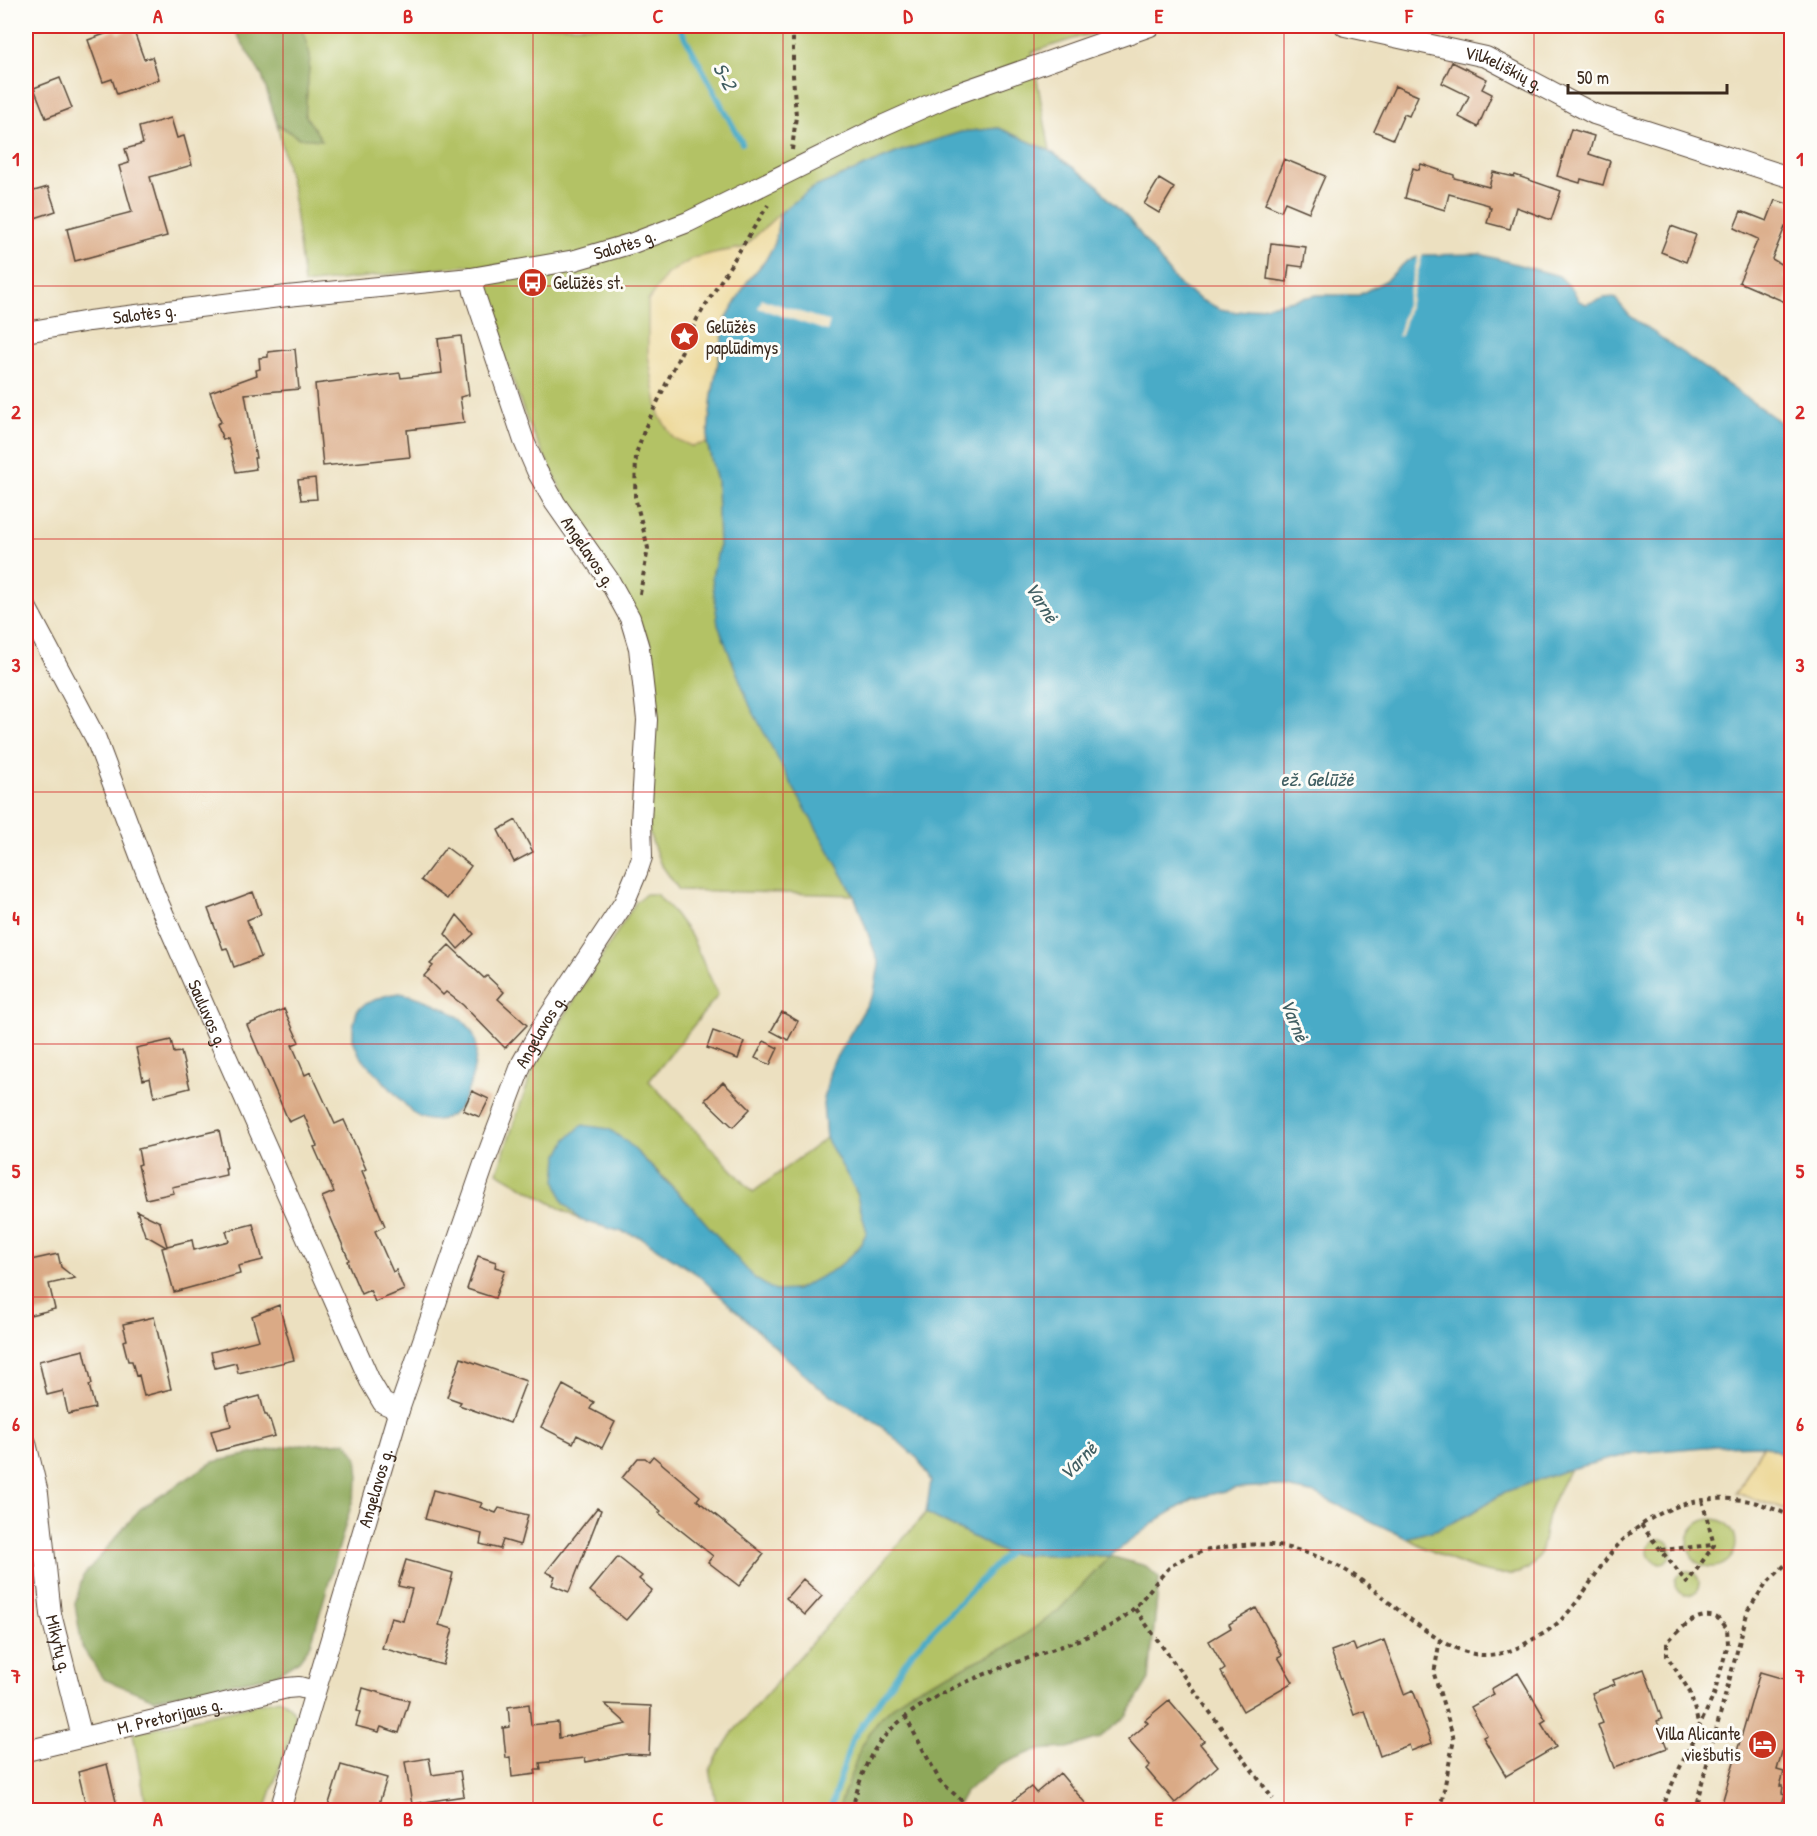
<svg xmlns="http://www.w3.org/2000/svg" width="1817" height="1836" font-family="'Patrick Hand',sans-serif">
<rect width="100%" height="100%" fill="#fdfcf7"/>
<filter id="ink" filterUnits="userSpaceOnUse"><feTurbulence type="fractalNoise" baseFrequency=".0167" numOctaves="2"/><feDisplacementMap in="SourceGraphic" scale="12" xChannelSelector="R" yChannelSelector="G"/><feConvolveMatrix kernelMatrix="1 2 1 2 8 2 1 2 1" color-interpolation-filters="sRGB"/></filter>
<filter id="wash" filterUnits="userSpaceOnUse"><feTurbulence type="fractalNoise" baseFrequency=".008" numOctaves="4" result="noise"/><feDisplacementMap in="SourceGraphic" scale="24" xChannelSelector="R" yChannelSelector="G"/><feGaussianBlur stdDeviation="1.35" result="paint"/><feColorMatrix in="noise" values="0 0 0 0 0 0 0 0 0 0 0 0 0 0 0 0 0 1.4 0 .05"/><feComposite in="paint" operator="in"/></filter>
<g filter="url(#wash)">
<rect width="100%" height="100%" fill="#ece0c0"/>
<!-- green -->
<path fill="#b3c265" stroke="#777642" stroke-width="1.5" d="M301 26H1114L1032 52 1050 151 999 128 961 132 901 151 813 188 780 213 743 248 718 252 691 446 707 443 717 481 719 547 712 577 788 778 854 895 679 890 660 863 649 833 650 642 565 497 528 423 471 265 304 284 293 193 277 124 299 138 305 115 310 55Z
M646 894H656L675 914 691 936 718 995 649 1081 753 1192 826 1138 855 1189 867 1232C864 1237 862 1243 858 1248 845 1266 798 1296 775 1291 753 1286 709 1226 692 1207 667 1180 639 1151 609 1129L563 1201 580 1220 497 1172 535 1063 636 902Z
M1570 1469C1562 1484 1553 1499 1548 1515 1544 1529 1544 1548 1537 1559 1513 1598 1434 1552 1406 1538L1438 1529 1468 1515 1505 1492Z
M926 1513 1006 1554 1110 1556 1058 1611 1009 1646 908 1693 877 1721 861 1747 838 1810H717L710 1768 733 1732Z
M1688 1543a24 24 0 1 1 48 0a24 24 0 1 1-48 0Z
M1648 1551a12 12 0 1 1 24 0a12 12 0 1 1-24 0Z
M1675 1583a12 12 0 1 1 24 0a12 12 0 1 1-24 0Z
M279 1699C288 1703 294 1709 296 1720L265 1810H147L133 1733Z"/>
<!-- forest -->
<path fill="#8ea85a" stroke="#64693c" stroke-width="1.5" d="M232 26H301L310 55 305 115 322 140 299 138 277 124 262 76Z
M347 1442 357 1457 359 1478 311 1644 299 1660 275 1675 154 1699 103 1679 82 1647 75 1604 83 1576 140 1509 213 1462 289 1446Z
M1110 1556 1146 1566 1159 1578 1149 1679 1126 1717 1099 1738 1068 1748 1036 1750 998 1766 965 1792 955 1810H838L861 1747 877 1721 908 1693 1009 1646 1058 1611Z"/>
<!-- sand -->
<path fill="#eeda9e" stroke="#94825e" stroke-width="1.5" d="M780 213 775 243 765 261 747 282 726 319 712 395 707 443 691 446 673 438 659 415 648 355V301L667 274 694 258 718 252 743 248Z
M1763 1445 1791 1457V1512L1737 1493Z"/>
<!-- water -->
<path fill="#48abc7" stroke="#426a72" stroke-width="1.5" d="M999 128 1050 151 1099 186 1108 199 1129 219 1178 284 1201 300 1220 309 1237 312 1317 295H1359L1385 281 1407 261 1424 255 1480 254 1559 276 1573 290 1579 301 1586 304 1604 298 1614 297 1629 315 1779 421 1792 445 1791 1457 1763 1445 1716 1446 1635 1453 1570 1469 1505 1492 1468 1515 1438 1529 1406 1538 1315 1494 1277 1486 1236 1488 1193 1499 1159 1519 1110 1556 1006 1554 926 1513 931 1481 918 1459 881 1426 817 1386 697 1274 640 1237 580 1220 563 1201 556 1181 558 1157 567 1139 582 1125 609 1129 628 1143 691 1206 754 1278 775 1291 796 1290 837 1268 858 1249 867 1232 855 1189 826 1138 823 1104 831 1066 874 993 879 964 854 895 788 778 750 706 718 625 712 577 719 547 717 481 707 443 712 395 726 319 747 282 765 261 775 243 780 213 813 188 901 151 961 132Z
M400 993C422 997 465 1012 474 1036 481 1053 469 1098 456 1111 444 1123 427 1123 414 1114L360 1056 353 1040V1027L357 1011 365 1004 387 995Z"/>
<!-- pier -->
<path fill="#ece0c0" d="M1419 253H1423L1401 336H1398Z
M762 299 830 322 827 331 758 308Z"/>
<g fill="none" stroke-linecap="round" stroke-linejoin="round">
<!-- stream -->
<path stroke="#48abc7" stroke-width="6" d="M679 26 742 143
M830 1810 852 1740 913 1651 1011 1549"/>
</g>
<g id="blocks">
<!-- building -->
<path fill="#daaa86" d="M133 29 144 59 152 57 159 79 117 94 112 79 103 82 88 40 116 30 118 34Z
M1452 62 1487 79 1482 89 1492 94 1478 127 1459 117 1469 96 1442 83Z
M60 78 72 108 46 118 34 88Z
M1395 86 1418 96 1409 116 1404 114 1393 139 1374 131Z
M171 118 177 138 184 136 192 165 150 177 167 236 75 261 67 229 132 212 119 166 129 163 125 149 143 144 139 127Z
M1571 129 1594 136 1589 154 1610 161 1603 185 1581 179 1580 183 1557 176Z
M1284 159 1325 176 1309 212 1285 202 1281 211 1265 204Z
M1421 164 1454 175V178L1489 187 1493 172 1514 177 1515 175 1561 191 1551 220 1516 207 1510 229 1487 223 1491 208H1489V205L1449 194 1445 210 1405 198 1413 168 1419 170Z
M1159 179 1174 188 1159 213 1144 204Z
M48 187 56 211 35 218 27 193Z
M1775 200 1791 205V230L1785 227 1772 259 1789 269 1784 278 1791 281V287L1785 302 1739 282 1758 239 1734 228 1741 211 1767 221Z
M1671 226 1696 235 1686 262 1661 252Z
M1271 243 1306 247 1303 267 1289 265 1287 282 1267 279Z
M461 336 469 395 460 397 464 423 407 430 410 457 323 466 315 384 400 373 401 378 442 373 438 339Z
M295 349 299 389 245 394 256 458H254L256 469 236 472 228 438 223 440 217 424 221 422 210 392 257 375 256 370 260 369 259 358 268 357V352Z
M315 478 317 499 301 500 298 480Z
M516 820 533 852 514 862 498 830Z
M446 847 471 866 447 899 421 880Z
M253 892 261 914 247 920 261 957 234 967 227 948 223 949 208 909Z
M457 915 474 934 458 949 445 934Z
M449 945 484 978 487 976 504 992 498 999 527 1025 505 1048 463 1005 446 992 443 995 424 976 433 966 430 964Z
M284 1009 299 1042 292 1045 305 1075 311 1072 335 1124 344 1120 366 1169 362 1171 385 1226 375 1231 393 1272 396 1270 404 1290 375 1302 370 1290 361 1294 347 1261 349 1260 322 1197 334 1192 314 1147 317 1146 304 1115 289 1122 247 1025Z
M782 1012 798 1021 788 1040 771 1031Z
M713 1031 744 1042 738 1059 707 1048Z
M171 1040 174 1053 181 1052 190 1088 154 1097 150 1078 143 1080 136 1048Z
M764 1041 778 1048 770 1065 755 1058Z
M723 1082 750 1109 733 1127 705 1100Z
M472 1091 489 1099 480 1117 463 1110Z
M219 1130 227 1168H225L226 1175 172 1187 174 1193 146 1199 138 1165 141 1164 138 1149Z
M137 1211 160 1222 167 1246 192 1240 194 1250 229 1241 226 1231 253 1224 263 1260 238 1266 240 1274 174 1292 162 1248 166 1247 145 1235Z
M58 1254 61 1267 75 1278 49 1284 55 1309 26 1316V1261Z
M478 1256 496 1262 495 1267 505 1270 495 1298 467 1289Z
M279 1305 294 1360 238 1373 236 1363 215 1368 211 1352 259 1340 252 1316Z
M154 1317 171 1389 144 1396 139 1375 136 1376 132 1361H128L123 1341 127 1340 123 1324Z
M84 1350 92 1384 89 1385 95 1408 68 1414 63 1391 47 1395 39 1361Z
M461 1358 526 1381 510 1423 459 1405 461 1402 447 1397Z
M563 1385 594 1402 590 1409 615 1422 602 1448 577 1435 573 1443 541 1427Z
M260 1396 265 1415H267L269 1420H270L275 1436 217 1451 211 1431 231 1426 226 1405Z
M653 1456 700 1496 697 1500 764 1554 739 1586 708 1562 713 1556 659 1513 661 1511 622 1478 638 1458H645L649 1461Z
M433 1490 482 1503 480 1507 496 1513 499 1508 528 1515 520 1545 503 1540 500 1549 480 1544 482 1534 425 1519Z
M597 1508 601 1510 569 1592 552 1585 555 1576 546 1572Z
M618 1557 642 1576 639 1579 652 1590 626 1620 590 1591Z
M406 1560 453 1573 439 1625 453 1629 443 1665 382 1648 391 1618 403 1621 412 1589 398 1586Z
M803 1579 822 1596 805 1615 786 1598Z
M1256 1608 1282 1655 1278 1657 1293 1682 1243 1711 1221 1672 1225 1669 1209 1641 1231 1628 1229 1624Z
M1384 1640 1404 1694 1413 1690 1432 1743 1411 1751 1409 1745 1380 1756 1365 1711 1354 1715 1331 1651 1353 1643 1356 1651Z
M1644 1669 1662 1719 1657 1721 1667 1748 1614 1768 1598 1725 1603 1723 1592 1693 1615 1684 1613 1680Z
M1760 1672 1791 1681V1718L1777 1770 1784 1772 1780 1786H1783L1782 1793 1785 1794 1780 1810H1720Z
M1518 1673 1546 1720 1541 1723 1556 1747 1506 1776 1483 1737 1487 1735 1471 1707 1494 1694 1491 1689Z
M363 1688 409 1701 399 1733 381 1727 379 1732 356 1726 360 1712 357 1711Z
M1169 1700 1204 1741 1200 1744 1218 1766 1175 1803 1146 1769 1150 1765 1128 1740 1148 1723 1145 1720Z
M529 1704 531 1725 558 1722 559 1738 627 1724 605 1704 651 1706 649 1755 626 1754 586 1762 585 1758 540 1763 541 1770H535L536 1774 512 1777 510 1757 506 1758 503 1728 510 1727 508 1707Z
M429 1758 432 1775 460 1771 464 1796 412 1804 405 1762Z
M107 1764 118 1810H87L78 1772Z
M341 1765 387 1778 377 1810H327Z
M1060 1773 1091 1810H1014L1018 1807 1013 1801 1031 1787 1036 1793Z"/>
</g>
</g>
<g filter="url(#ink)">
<use href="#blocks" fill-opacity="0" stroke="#564536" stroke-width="1.5"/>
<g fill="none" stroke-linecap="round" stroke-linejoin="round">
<defs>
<g id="street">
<path id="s1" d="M1345 26 1486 57 1594 114 1792 178"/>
<path id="s2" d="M26 332 89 321 287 296 471 278 575 260 633 243 688 222 884 125 947 97 1150 26"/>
<path id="s3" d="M26 607 96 739 155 895 370 1381 383 1403 399 1410"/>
<path id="s4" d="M26 1443 38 1493 51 1614 82 1737"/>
<path id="s5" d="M26 1751 287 1688 299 1687 314 1691"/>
<path id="s6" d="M280 1810 399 1410 484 1164 522 1063 545 1022 624 903 637 872 642 857 641 821 647 720 639 648 630 618 609 580 555 503 537 471 524 441 474 292 471 278"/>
</g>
</defs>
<!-- street casing -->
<use href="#street" stroke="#564536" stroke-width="22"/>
<!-- path -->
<path stroke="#564536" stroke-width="4" stroke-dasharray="4.5 4.5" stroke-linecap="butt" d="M792 150 796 116 793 75V26
M640 594 648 548 635 497 636 454 645 428 697 319 768 205
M1641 1525 1687 1583 1714 1545 1702 1500
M1661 1550 1713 1545
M1135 1609 1273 1799
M1440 1639 1434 1674 1454 1739 1440 1810
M905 1716 940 1781 972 1810
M852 1810C858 1785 866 1758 883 1738 933 1680 1034 1661 1102 1630 1136 1615 1145 1592 1169 1568 1189 1548 1251 1541 1278 1546 1309 1551 1337 1563 1362 1581 1394 1604 1447 1658 1488 1655 1504 1654 1517 1649 1530 1641 1537 1637 1544 1634 1550 1629 1581 1607 1596 1566 1622 1541 1655 1509 1697 1494 1743 1500 1759 1502 1776 1510 1792 1516
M1660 1810 1714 1695 1728 1644 1727 1628C1724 1625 1721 1620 1717 1618 1699 1609 1679 1630 1667 1642V1656L1690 1692 1699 1726
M1699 1810 1696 1805 1748 1610 1765 1585 1792 1558
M1785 1810 1792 1784"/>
<!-- street -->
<use href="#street" stroke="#fff" stroke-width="20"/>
</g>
</g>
<!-- grid -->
<path fill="none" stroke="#d62828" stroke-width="1.5" stroke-opacity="0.55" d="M283 26V1810M533 26V1810M783 26V1810M1034 26V1810M1284 26V1810M1534 26V1810M26 286H1792M26 539H1792M26 792H1792M26 1044H1792M26 1297H1792M26 1550H1792"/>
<!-- icons -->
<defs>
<symbol id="bus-disc" viewBox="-11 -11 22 22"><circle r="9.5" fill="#c8321e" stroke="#fdfcf7"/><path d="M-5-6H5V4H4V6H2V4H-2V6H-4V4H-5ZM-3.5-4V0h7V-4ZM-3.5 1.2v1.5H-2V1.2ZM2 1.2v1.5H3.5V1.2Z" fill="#fff"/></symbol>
<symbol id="sight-disc" viewBox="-11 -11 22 22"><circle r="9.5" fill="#c8321e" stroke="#fdfcf7"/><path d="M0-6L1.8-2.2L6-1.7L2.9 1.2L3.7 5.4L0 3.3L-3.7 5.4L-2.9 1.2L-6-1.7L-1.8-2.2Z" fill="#fff"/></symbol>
<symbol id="hotel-disc" viewBox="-11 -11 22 22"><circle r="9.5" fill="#c8321e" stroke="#fdfcf7"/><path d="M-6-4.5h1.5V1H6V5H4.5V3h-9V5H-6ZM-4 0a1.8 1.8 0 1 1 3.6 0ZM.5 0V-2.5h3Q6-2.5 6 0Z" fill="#fff"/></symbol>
</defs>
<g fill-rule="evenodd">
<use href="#bus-disc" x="516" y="266" width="33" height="33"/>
<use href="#sight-disc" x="668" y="320" width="33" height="33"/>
<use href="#hotel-disc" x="1746" y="1728" width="33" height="33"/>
</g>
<g text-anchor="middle" stroke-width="6" stroke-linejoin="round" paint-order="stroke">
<!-- street labels -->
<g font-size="18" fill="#3b2a1e" stroke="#fdfcf7">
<text dy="6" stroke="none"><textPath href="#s1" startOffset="165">Vilkeliškių g.</textPath></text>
<text dy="6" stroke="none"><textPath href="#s2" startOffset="606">Salotės g.</textPath></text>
<text dy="6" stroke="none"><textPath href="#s2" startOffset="120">Salotės g.</textPath></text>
<text transform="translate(588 552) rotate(56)" y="6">Angelavos g.</text>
<text dy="6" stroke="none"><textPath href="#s3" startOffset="446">Sauluvos g.</textPath></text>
<text dy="6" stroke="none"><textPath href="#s6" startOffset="822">Angelavos g.</textPath></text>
<text dy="6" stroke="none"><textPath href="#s6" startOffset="336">Angelavos g.</textPath></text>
<text dy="6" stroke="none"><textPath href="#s4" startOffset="204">Mikytų g.</textPath></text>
<text dy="6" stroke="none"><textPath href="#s5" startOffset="148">M. Pretorijaus g.</textPath></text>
</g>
<!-- poi labels -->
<g font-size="18" fill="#3b2a1e" stroke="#fdfcf7" text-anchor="start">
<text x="553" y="289">Gelūžės st.</text>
<text x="706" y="333">Gelūžės<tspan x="706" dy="21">paplūdimys</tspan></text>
<text x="1741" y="1740" text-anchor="end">Villa Alicante<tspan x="1741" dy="21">viešbutis</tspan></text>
</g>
<!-- water labels -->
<g font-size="20" font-style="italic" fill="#405e62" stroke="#fdfcf7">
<text transform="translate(725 76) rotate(62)" y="7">S-2</text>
<text transform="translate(1042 602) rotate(58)" y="7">Varnė</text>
<text x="1317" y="786">ež. Gelūžė</text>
<text transform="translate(1295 1020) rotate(68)" y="7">Varnė</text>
<text transform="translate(1078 1461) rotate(-46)" y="7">Varnė</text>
</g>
</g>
<!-- margin -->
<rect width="1817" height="1836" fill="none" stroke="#fdfcf7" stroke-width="66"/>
<!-- scale -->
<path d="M1568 84v9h159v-9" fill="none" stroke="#3b2a1e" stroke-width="3"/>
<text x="1577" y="84" font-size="18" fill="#3b2a1e" stroke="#fdfcf7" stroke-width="4.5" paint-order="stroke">50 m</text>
<rect x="33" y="33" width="1751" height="1770" fill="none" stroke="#d62828" stroke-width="2"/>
<g font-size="20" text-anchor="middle" font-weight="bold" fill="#d62828">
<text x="158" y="23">A</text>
<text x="408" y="23">B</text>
<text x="658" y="23">C</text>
<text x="908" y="23">D</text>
<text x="1159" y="23">E</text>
<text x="1409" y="23">F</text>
<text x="1659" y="23">G</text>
<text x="16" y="166">1</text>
<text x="1800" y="166">1</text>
<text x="16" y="419">2</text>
<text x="1800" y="419">2</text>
<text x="16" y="672">3</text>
<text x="1800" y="672">3</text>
<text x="16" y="925">4</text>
<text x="1800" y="925">4</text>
<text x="16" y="1178">5</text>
<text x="1800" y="1178">5</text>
<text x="16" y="1431">6</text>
<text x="1800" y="1431">6</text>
<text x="16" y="1683">7</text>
<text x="1800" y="1683">7</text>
<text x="158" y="1826">A</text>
<text x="408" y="1826">B</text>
<text x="658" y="1826">C</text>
<text x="908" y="1826">D</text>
<text x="1159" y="1826">E</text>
<text x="1409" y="1826">F</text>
<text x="1659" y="1826">G</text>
</g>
</svg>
